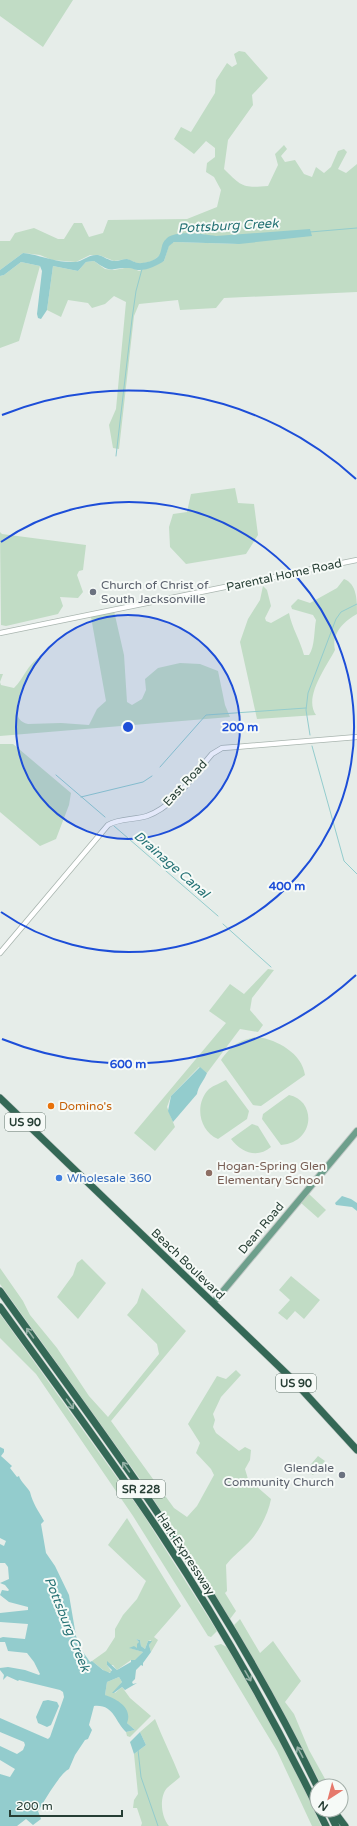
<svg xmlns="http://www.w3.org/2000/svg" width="357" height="1826" font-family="'Varela Round',sans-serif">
<rect width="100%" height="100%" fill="#e6ede9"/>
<!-- green -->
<path fill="#c1dcc5" d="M0 0H73L43 47 0 16Z
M239 51 245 52 268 78 252 95 253 105 228 140 224 169C242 187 243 188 268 186L278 165 275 154 284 145 287 149 281 156 285 162 295 160 304 174 312 177 316 167 324 173 331 167 338 151 344 149 347 152 338 169 346 173 357 164V292L224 298 216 308 180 310 178 300 139 304 134 316 119 449 113 448 109 425 116 409 126 302 114 296 105 304 92 308 88 303 68 300 61 317 47 310 53 266 78 271 86 262 94 261 105 269 114 270 130 267 139 271 164 261 169 245 174 242 239 244 202 234 166 239 161 254 153 261 139 264 127 259 114 261 99 255H90L76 262 52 260 40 255 23 253 0 270V241H10L15 233 34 228 58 239H64L74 223H82L89 237 103 233 108 220 187 219 217 207 221 190 214 177 206 172 207 163 215 157V148L206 141 194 154 174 139 181 127 191 132 215 93 216 80 227 63 232 67 237 64 234 54Z
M21 262 40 266 19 341 0 348V276L4 275Z
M235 488 238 503 254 504 258 535 246 554 186 564 170 547 169 527 173 514 187 512 191 494Z
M0 532 2 534 86 545 83 570 79 571 77 575 83 592 78 598 60 597 63 606 58 614 6 626 1 625Z
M344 579C357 584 357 600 357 614 344 621 331 634 335 650 327 666 303 697 316 715L257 719 240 642 248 619 260 600 263 586 267 590 271 606 265 618 266 621 271 623 289 613C292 628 300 640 304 655H309C315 647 314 630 316 620L313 615 292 609 291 606 298 599 310 603 337 588Z
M114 611 124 655 127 702 132 705 142 699 146 690 145 679 158 668 180 663 200 664 218 671 225 705 230 717 0 736V674H3L0 682 1 685 14 688C24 678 27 666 38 658V661C31 674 1 718 28 724L61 723 89 725 97 709 106 701 91 617Z
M0 744H13L71 793 69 805 56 839 40 846 0 812Z
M268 969 274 970 252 998 250 1010 263 1025 258 1032 240 1029 207 1073 199 1067 171 1096 167 1107 175 1127 155 1151 134 1133 226 1023 209 1011 230 984 244 994Z
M258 1037C277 1040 302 1053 305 1075L261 1106 253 1105 221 1060C232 1045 239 1040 258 1037Z
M226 1080 249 1111 247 1119 218 1139C199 1131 194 1104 209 1089 214 1085 221 1083 226 1080Z
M289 1095C316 1100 316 1142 281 1145L262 1119 263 1114Z
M252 1124 258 1126 271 1147C257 1159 241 1152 231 1139Z
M309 1194 326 1210 318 1218 301 1203Z
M82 1259 106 1283 78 1319 57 1297 73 1275 77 1263Z
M0 1268 23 1301 30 1315 57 1348 89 1396 108 1417 159 1354 157 1344 127 1315 137 1303 142 1288 186 1331 111 1421 174 1508 187 1517 197 1506 214 1475 211 1469 196 1453 200 1443 188 1424 217 1376 226 1379 236 1370 241 1375 221 1397 213 1414 215 1420 213 1427 216 1433 239 1451 245 1447 251 1450 250 1460 245 1469 248 1479 271 1499C268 1515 258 1534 246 1545 239 1552 232 1557 226 1565L227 1591 225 1593 236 1611 230 1619 145 1486 0 1284Z
M291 1276 320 1300 304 1319 295 1311 287 1320 278 1313 290 1300 279 1290Z
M0 1314 143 1514 217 1631 211 1637 208 1636 133 1516 36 1374 0 1338Z
M318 1456 325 1461 313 1475 306 1470Z
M127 1518 181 1606 154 1637 158 1640 151 1652 149 1645 151 1640 148 1641 145 1649 141 1646 140 1640 136 1639 139 1642 137 1648H130L143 1652 135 1661 131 1660 117 1670 113 1665H107L112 1672 107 1673 92 1661 106 1651 115 1637V1629L123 1615 137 1599 146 1581 108 1545Z
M240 1619 260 1653 273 1641 301 1681 285 1702 294 1714 309 1750 329 1786H322L234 1625Z
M221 1644 227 1647C260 1705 295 1764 321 1826H312L277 1751 214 1646Z
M119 1677 122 1682 113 1693H115L122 1687 130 1698 151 1716 130 1737 127 1736 126 1732 135 1730 127 1723 105 1695 107 1682Z
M155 1719C163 1739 172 1757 180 1777 176 1781 171 1784 167 1788 159 1797 161 1817 169 1826H141L142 1823 137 1808H133L134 1800 138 1794 134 1754 146 1745 140 1732Z"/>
<!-- water -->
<path fill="#93cccd" d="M310 229 312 236 239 244 174 242 169 246 164 261C158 265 146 271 138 270 135 270 132 268 129 268 109 267 114 275 94 261L86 262 78 271 53 266 47 310 41 319 38 318 37 314 42 271 40 266 21 262 4 275 0 276V270L23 253C41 255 56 263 74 262 83 262 88 254 98 255 103 256 109 261 115 261 119 261 123 259 127 259 132 260 136 264 142 263 169 259 156 247 167 238 176 230 204 234 216 236Z
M200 1067 207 1073C204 1081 198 1086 197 1094L173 1122 168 1111 171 1096Z
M342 1196 351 1199 357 1203V1211L352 1207 336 1205 335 1203Z
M0 1447 4 1449V1452L1 1456 12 1466 10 1468 17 1477 19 1476C20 1481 29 1489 30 1492 33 1504 38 1510 44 1521L41 1524 46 1553 55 1566 69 1595 76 1636 83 1652 90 1662 92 1661 103 1670 110 1673 112 1670 107 1665V1661L117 1670 131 1662V1660H135L143 1652 129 1648 134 1646 137 1648V1644L139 1642 136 1639 140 1640 141 1646 145 1649 148 1641H152L149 1645 151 1652 143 1663V1666L141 1665 136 1670 135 1679 132 1682 133 1684 137 1683 125 1690 122 1687 114 1693H112L122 1682 119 1677 107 1682 105 1695C117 1699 133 1708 127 1723L135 1730 126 1732C115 1722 114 1704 94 1706L89 1725 92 1730 88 1739 85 1740 75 1755 69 1769C60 1773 44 1802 38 1811L41 1819 33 1825 26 1819 17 1826H0V1774L10 1777 15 1769 0 1760V1746L17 1754 23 1750 25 1745 24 1742 0 1732V1718L48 1739 50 1737 64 1697 63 1692 60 1690 19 1680 18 1681 7 1676 3 1680 4 1675 0 1670V1668L8 1667 25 1670 39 1675 40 1674 34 1662 27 1653 8 1651 5 1642H0V1638L3 1637 25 1639 28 1624 0 1622V1613L28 1610V1607L9 1602 0 1595 2 1590 8 1591 9 1590 5 1585 0 1583 9 1579 8 1567 5 1563H0V1544L4 1546 6 1541 0 1538Z
M48 1700 57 1702 59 1706 51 1725 47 1727 38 1723 36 1717 43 1701Z
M140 1732 146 1745 134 1754 130 1742Z"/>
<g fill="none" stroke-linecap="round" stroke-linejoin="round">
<!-- stream -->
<path stroke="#93cccd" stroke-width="1" d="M310 232 357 228
M116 456 132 319 136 291 142 269
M310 735 306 710 308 693 336 619 341 612 357 604
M312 746 344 861 357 874
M160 767 206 715 306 708
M56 775 105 817
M81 797 143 782 152 776
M114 826 218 916
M223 924 271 967
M138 1750 141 1777 158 1826"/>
<defs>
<path id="minor" d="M0 633 357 560
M0 953 108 825C119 818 135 820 147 816 175 806 193 776 212 754L222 748 236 747 357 737"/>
<path id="major" d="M213 1303 357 1131"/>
<path id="highway" d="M0 1098 292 1379 357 1450
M0 1291C54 1367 110 1441 161 1518 219 1604 272 1693 317 1786
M0 1307C54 1382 110 1457 161 1534 219 1622 271 1713 317 1807
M318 1810 326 1826
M328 1810 336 1826
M333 1810 345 1826"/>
</defs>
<!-- minor casing -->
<use href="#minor" stroke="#a9b5af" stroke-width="6"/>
<!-- major casing -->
<use href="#major" stroke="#c2c9c6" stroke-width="8"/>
<!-- highway casing -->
<use href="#highway" stroke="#c2c9c6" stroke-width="8"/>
<!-- minor -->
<use href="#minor" stroke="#fff" stroke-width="4.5"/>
<!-- major -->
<use href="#major" stroke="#6e9f8c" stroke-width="6"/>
<!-- highway -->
<use href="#highway" stroke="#346856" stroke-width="7"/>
</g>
<!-- one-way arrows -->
<defs><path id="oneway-shaft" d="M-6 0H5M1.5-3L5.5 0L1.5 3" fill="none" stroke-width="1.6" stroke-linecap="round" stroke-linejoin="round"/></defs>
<g stroke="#95b1a6">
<use href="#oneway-shaft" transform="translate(30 1333) rotate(-126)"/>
<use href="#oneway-shaft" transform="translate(70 1404) rotate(54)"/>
<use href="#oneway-shaft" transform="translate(126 1467) rotate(-125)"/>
<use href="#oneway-shaft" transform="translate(248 1676) rotate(60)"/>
<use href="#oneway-shaft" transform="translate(300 1752) rotate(-118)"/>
</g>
<!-- distance rings -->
<circle cx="128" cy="727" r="112" fill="#1d4ed8" fill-opacity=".12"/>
<g fill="none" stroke="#1d4ed8" stroke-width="2">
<circle cx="128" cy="727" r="112"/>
<path d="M1 542A225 225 0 1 1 1 912"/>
<path d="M356 975A337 337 0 0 1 2 1039M2 415A337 337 0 0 1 356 479"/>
</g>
<!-- markers -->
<g fill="#6b7280" stroke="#f6faf7" stroke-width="1.5">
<circle cx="93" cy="592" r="4"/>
<circle cx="342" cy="1475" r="4"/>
</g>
<circle fill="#e8710a" stroke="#f6faf7" stroke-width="1.5" cx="51" cy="1106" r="4"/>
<circle fill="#8d6e63" stroke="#f6faf7" stroke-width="1.5" cx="209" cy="1173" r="4"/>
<circle fill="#3f7fe0" stroke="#f6faf7" stroke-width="1.5" cx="59" cy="1178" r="4"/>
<g text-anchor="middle" stroke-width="4" stroke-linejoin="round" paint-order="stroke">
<!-- shield labels -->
<g fill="#f6faf7" stroke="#64766e" stroke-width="1">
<rect x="5" y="1113" width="40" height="18" rx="3"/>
<rect x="276" y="1374" width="40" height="18" rx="3"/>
<rect x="117" y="1480" width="48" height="18" rx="3"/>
</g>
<g font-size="11" font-weight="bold" fill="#263e34">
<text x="25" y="1126">US 90</text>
<text x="296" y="1387">US 90</text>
<text x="141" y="1493">SR 228</text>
</g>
<!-- street labels -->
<g font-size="12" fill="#263e34" stroke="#f6faf7">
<text transform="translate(284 575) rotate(-12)" y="4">Parental Home Road</text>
<text transform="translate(185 783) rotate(-47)" y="4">East Road</text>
<text transform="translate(261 1228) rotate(-50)" y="4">Dean Road</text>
<text transform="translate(188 1264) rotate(44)" y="4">Beach Boulevard</text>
<text transform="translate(186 1554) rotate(57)" y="4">Hart Expressway</text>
</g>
<!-- worship labels -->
<g font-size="12" fill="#5b616d" stroke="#f6faf7" text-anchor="start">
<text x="101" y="589">Church of Christ of<tspan x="101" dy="14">South Jacksonville</tspan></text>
<text x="334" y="1472" text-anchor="end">Glendale<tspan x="334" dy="14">Community Church</tspan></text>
</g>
<!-- food labels -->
<g font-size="12" fill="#c56008" stroke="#f6faf7" text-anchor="start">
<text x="59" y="1110">Domino's</text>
</g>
<!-- education labels -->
<g font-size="12" fill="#785e54" stroke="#f6faf7" text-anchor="start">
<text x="217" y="1170">Hogan-Spring Glen<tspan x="217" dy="14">Elementary School</tspan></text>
</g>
<!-- shop labels -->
<g font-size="12" fill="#366cbe" stroke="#f6faf7" text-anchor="start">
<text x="67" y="1182">Wholesale 360</text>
</g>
<!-- water labels -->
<g font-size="13" font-style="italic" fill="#257275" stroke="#f6faf7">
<text transform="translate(228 225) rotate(-3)" y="5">Pottsburg Creek</text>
<text transform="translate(172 864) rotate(41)" y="5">Drainage Canal</text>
<text transform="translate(68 1624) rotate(68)" y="5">Pottsburg Creek</text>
</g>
</g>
<circle cx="128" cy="727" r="6" fill="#1d4ed8" stroke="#f6faf7" stroke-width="2"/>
<g font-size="12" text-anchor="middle" font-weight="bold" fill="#1d4ed8" stroke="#f6faf7" stroke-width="4" stroke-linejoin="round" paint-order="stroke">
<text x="240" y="731">200 m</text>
<text x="287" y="890">400 m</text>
<text x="128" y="1068">600 m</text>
</g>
<!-- north arrow -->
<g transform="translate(329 1798) rotate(216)"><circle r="19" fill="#f6faf7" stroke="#a3afa9"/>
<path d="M0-3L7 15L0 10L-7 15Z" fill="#e6796c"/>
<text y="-6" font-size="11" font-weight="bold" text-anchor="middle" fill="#263e34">N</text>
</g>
<!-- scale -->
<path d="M10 1810v6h112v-6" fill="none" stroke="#263e34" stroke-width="2"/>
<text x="16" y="1810" font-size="12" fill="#263e34" stroke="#f6faf7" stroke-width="3" paint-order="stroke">200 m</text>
</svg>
